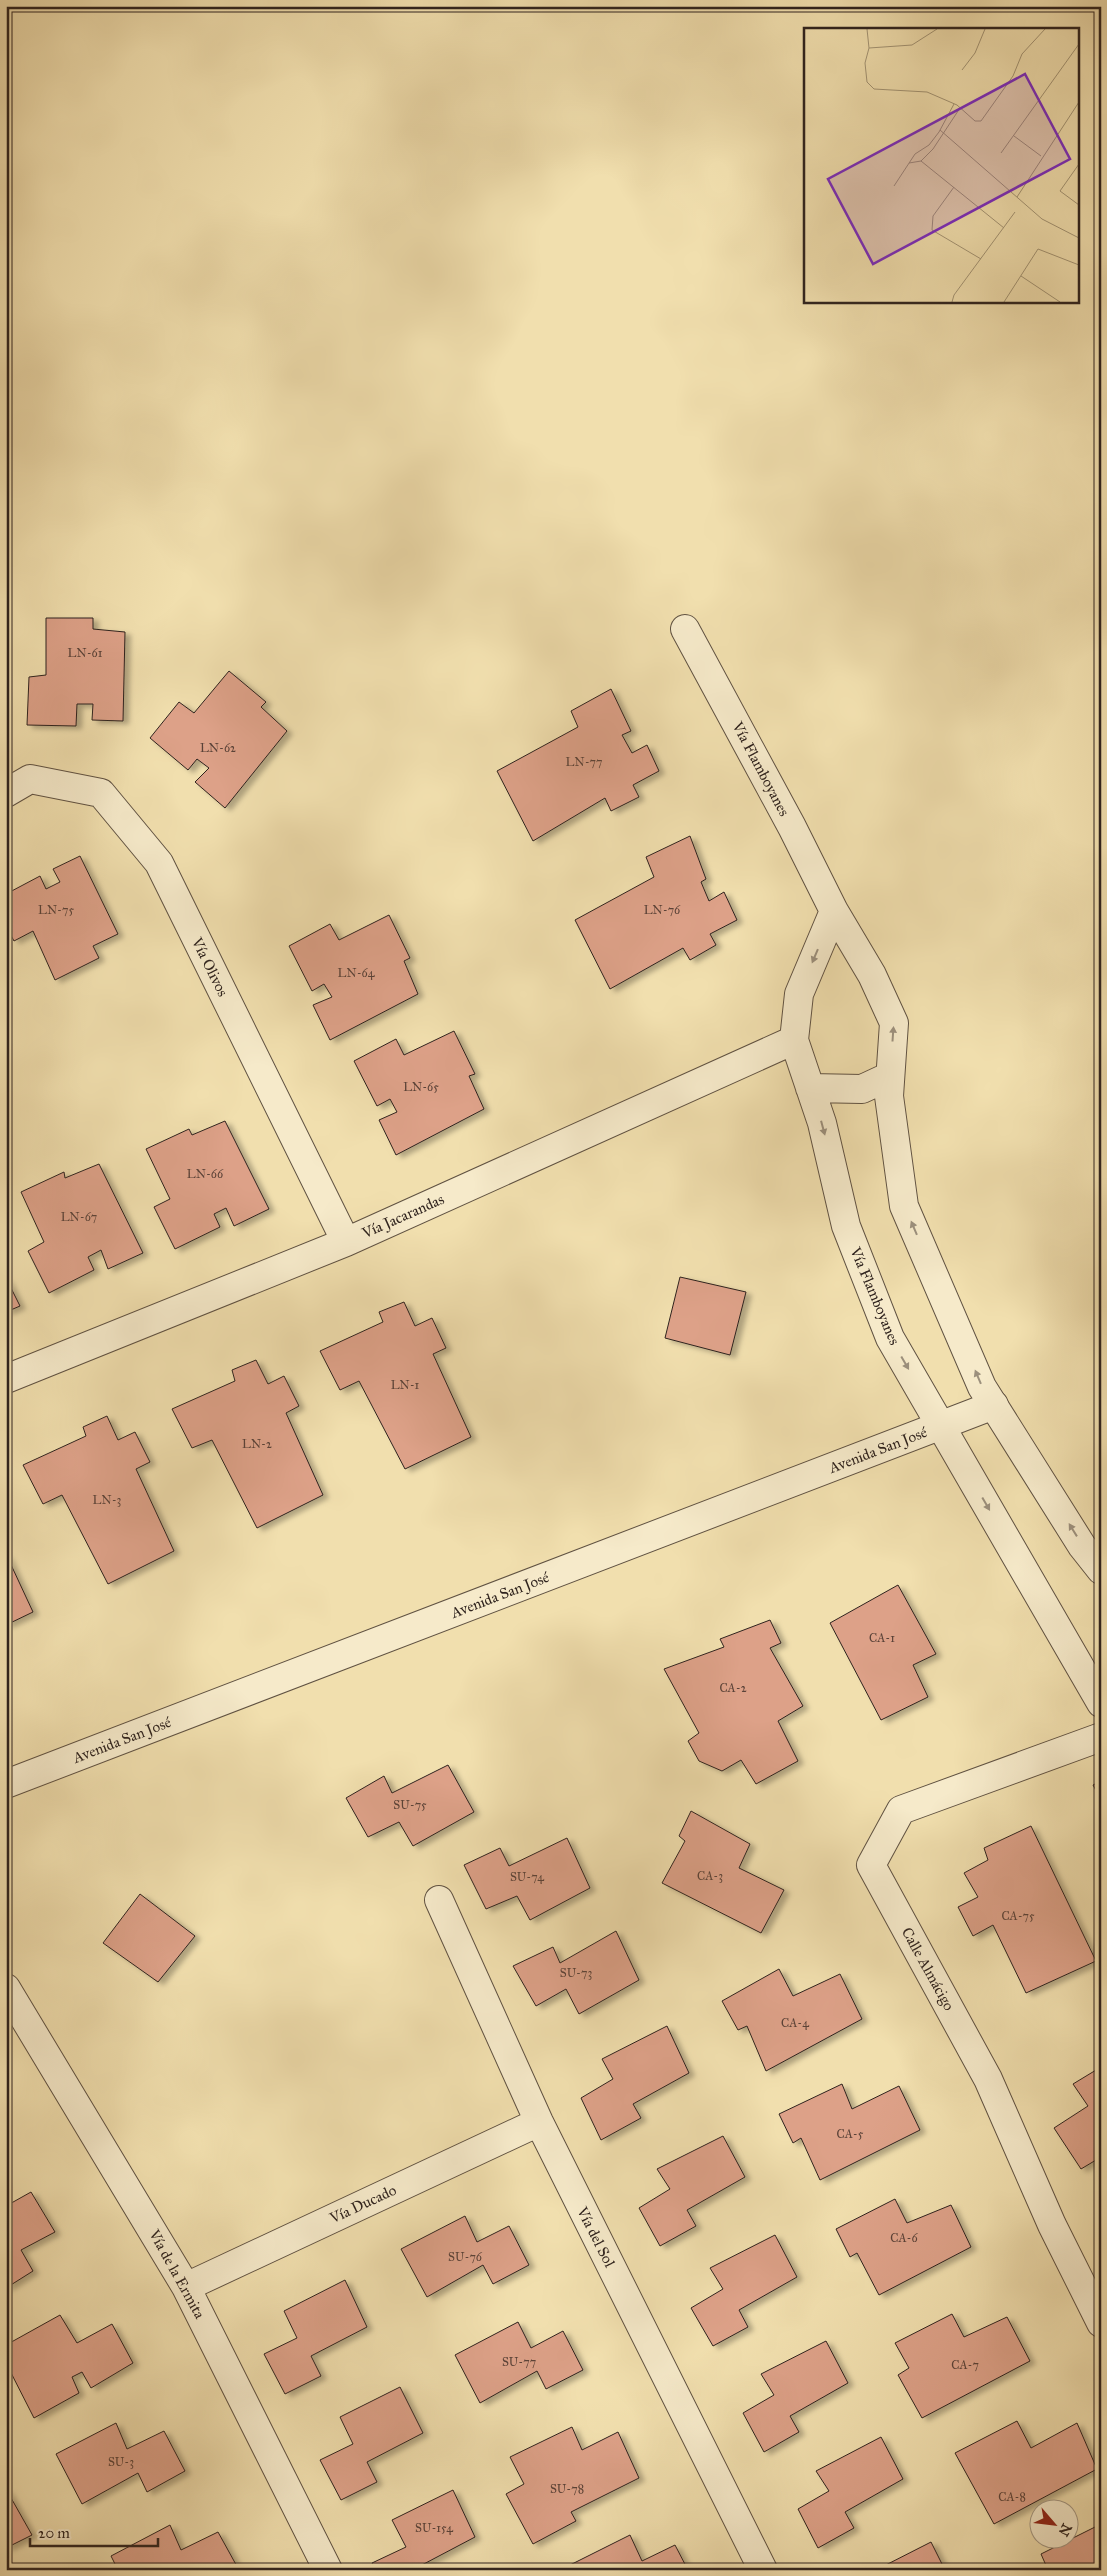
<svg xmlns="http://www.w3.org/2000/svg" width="1107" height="2576" font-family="'IM FELL Great Primer',serif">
<defs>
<filter id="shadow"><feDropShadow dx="5.5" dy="3" stdDeviation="2.5" flood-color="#0004"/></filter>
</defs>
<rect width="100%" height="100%" fill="#f1dfae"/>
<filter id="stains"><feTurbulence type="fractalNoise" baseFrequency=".004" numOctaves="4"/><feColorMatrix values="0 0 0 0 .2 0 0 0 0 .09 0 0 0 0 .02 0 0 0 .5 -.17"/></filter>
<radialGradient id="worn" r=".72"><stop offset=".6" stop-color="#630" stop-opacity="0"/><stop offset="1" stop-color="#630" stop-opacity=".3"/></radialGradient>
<!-- building -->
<path fill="#dda188" stroke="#2f231e" filter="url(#shadow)" d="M46 618H93V629L125 632 123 721 92 720 93 704H77L76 726 27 725 29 677 46 675Z
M229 671 266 702 261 707 287 731 225 808 195 782 209 768 197 759 188 770 150 738 179 702 194 713Z
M611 689 631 731 622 735 632 753 647 745 659 771 633 785 639 797 611 811 605 798 533 841 497 771 578 727 571 711Z
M690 836 706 879 701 882 709 901 724 892 737 920 710 934 716 945 690 960 683 948 610 989 575 920 654 877 646 857Z
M80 856 118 934 93 946 99 958 55 980 33 931 14 941 6 926V894L40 876 46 889 60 882 53 869Z
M389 915 410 958 404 961 418 994 330 1040 313 1005 332 997 324 984 312 991 289 946 330 924 339 940Z
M454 1031 475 1074 469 1076 484 1109 396 1155 379 1120 397 1112 390 1099 377 1106 354 1061 396 1039 404 1055Z
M225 1121 269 1209 234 1226 226 1208 214 1214 220 1227 175 1249 154 1207 170 1199 146 1149 189 1129 192 1135Z
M99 1164 143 1253 108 1269 101 1250 88 1257 94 1270 49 1293 28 1251 44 1242 21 1192 64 1172 65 1178Z
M680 1277 746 1292 730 1355 665 1338Z
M6 1278 20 1306 6 1312Z
M404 1302 415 1326 432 1318 446 1348 433 1354 471 1437 405 1469 359 1381 340 1390 320 1351 383 1322 379 1312Z
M256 1360 268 1384 284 1376 299 1406 286 1413 323 1495 257 1528 212 1440 192 1448 172 1409 235 1381 232 1370Z
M107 1416 118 1440 135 1432 150 1462 136 1469 174 1551 108 1584 62 1495 43 1504 23 1465 86 1436 83 1427Z
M6 1554 33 1612 6 1625Z
M898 1585 936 1654 913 1665 928 1697 881 1720 830 1623Z
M770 1620 781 1643 770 1648 803 1706 778 1721 798 1761 756 1784 741 1760 722 1771 699 1761 688 1741 699 1733 664 1669 724 1647 720 1639Z
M448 1765 474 1812 413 1846 399 1822 368 1837 346 1798 384 1776 392 1793Z
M1101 1781V1800L1093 1785Z
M691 1811 750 1844 739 1868 784 1890 761 1933 662 1883 685 1841 679 1836Z
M1031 1826 1096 1961 1026 1993 993 1925 973 1936 958 1907 978 1897 964 1873 988 1860 984 1848Z
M567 1838 590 1888 530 1920 517 1896 486 1909 464 1865 500 1848 509 1866Z
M140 1894 195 1936 158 1982 103 1943Z
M616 1931 639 1980 579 2014 566 1989 536 2006 513 1966 553 1947 560 1963Z
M779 1969 793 1996 840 1974 862 2019 766 2071 747 2026 738 2030 722 2001Z
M667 2026 689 2073 633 2104 641 2118 601 2140 581 2098 613 2079 602 2059Z
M1101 2067V2157L1081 2169 1054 2128 1088 2106 1073 2084Z
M842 2084 852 2109 899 2086 920 2130 820 2180 801 2138 793 2143 779 2114Z
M723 2136 745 2177 687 2210 696 2226 660 2246 639 2208 670 2189 657 2169Z
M31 2192 55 2232 21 2250 33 2271 6 2288V2206Z
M895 2199 907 2223 951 2205 971 2247 879 2295 857 2253 850 2257 836 2229Z
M465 2216 477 2242 509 2226 529 2265 493 2284 483 2265 427 2297 401 2249Z
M775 2235 797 2277 739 2310 748 2327 713 2346 691 2308 723 2289 710 2268Z
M345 2280 367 2327 311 2356 321 2376 285 2394 264 2354 297 2338 284 2311Z
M952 2314 964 2337 1007 2317 1030 2361 922 2418 898 2375 909 2368 895 2343Z
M60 2315 77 2343 112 2324 133 2363 91 2388 82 2372 72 2377 79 2393 34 2418 6 2363V2345Z
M518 2322 531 2348 563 2331 583 2370 546 2389 537 2371 480 2403 455 2355Z
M826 2341 848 2383 790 2416 799 2432 764 2452 743 2413 774 2395 761 2374Z
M400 2387 423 2433 367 2462 377 2482 341 2500 320 2460 353 2444 340 2417Z
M1017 2421 1031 2448 1077 2423 1097 2469 994 2524 955 2453Z
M116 2423 127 2449 164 2431 185 2471 147 2492 138 2473 82 2504 56 2454Z
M572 2427 582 2450 618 2432 639 2478 571 2512 576 2521 533 2544 506 2494 524 2484 510 2457Z
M881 2437 903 2479 845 2512 854 2528 818 2548 798 2509 829 2491 816 2471Z
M6 2489 32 2535 6 2548Z
M453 2490 475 2537 420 2566 422 2570H376L372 2563 406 2547 392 2520Z
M170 2525 181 2550 218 2532 239 2570H118L111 2556Z
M1097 2526 1101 2534V2570H1048L1041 2554Z
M630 2535 642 2561 675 2545 688 2570H567L566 2567Z
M931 2542 945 2570H876Z"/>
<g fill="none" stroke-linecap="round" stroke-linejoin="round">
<defs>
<path id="minor" d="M685 629 792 827 834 911 872 975 894 1023 889 1096 904 1206 982 1387 1082 1546 1101 1570
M6 793 30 779 101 793 159 863 346 1242
M834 911 799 994 794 1040 822 1123 846 1226 890 1338 1101 1703
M810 1088 862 1089 890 1076
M6 1379 346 1242 794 1040
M1101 1737 901 1810 871 1865 988 2079 1052 2225 1101 2323
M439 1900 539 2122 763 2570
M6 1988 186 2287 328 2570
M186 2287 539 2122"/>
<path id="tertiary" d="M6 1784 994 1405"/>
</defs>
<!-- minor casing -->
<use href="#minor" stroke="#605242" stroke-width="30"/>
<!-- tertiary casing -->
<use href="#tertiary" stroke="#605242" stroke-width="30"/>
<!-- minor -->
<use href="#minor" stroke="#f6eaca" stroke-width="28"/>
<!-- tertiary -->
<use href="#tertiary" stroke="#f6eaca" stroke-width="28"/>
</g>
<!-- one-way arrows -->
<defs><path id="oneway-solid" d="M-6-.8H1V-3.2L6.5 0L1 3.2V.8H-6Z" transform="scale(1.25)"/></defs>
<g fill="#9c907d">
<use href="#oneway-solid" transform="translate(815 956) rotate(113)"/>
<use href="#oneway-solid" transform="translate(893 1034) rotate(-86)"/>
<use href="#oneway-solid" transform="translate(823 1128) rotate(75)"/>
<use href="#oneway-solid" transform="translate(914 1228) rotate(-113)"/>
<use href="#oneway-solid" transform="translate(905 1363) rotate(60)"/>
<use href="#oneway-solid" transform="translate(978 1377) rotate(-113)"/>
<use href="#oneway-solid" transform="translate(986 1504) rotate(60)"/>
<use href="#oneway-solid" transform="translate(1073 1530) rotate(-122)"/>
</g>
<g text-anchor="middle" stroke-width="5" stroke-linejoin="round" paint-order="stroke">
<!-- number labels -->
<g font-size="12" fill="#5a4238">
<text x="85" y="657">LN-61</text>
<text x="218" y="752">LN-62</text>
<text x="584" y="766">LN-77</text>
<text x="56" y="914">LN-75</text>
<text x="662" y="914">LN-76</text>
<text x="356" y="977">LN-64</text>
<text x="421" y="1091">LN-65</text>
<text x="205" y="1178">LN-66</text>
<text x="79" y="1221">LN-67</text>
<text x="405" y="1389">LN-1</text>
<text x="257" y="1448">LN-2</text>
<text x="107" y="1504">LN-3</text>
<text x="882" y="1642">CA-1</text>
<text x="733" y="1692">CA-2</text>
<text x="410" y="1809">SU-75</text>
<text x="710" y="1880">CA-3</text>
<text x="527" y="1881">SU-74</text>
<text x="1018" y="1920">CA-75</text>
<text x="576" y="1977">SU-73</text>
<text x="795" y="2027">CA-4</text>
<text x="850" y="2138">CA-5</text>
<text x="904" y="2242">CA-6</text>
<text x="465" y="2261">SU-76</text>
<text x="519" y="2366">SU-77</text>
<text x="965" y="2369">CA-7</text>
<text x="121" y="2466">SU-3</text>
<text x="567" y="2493">SU-78</text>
<text x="1012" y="2501">CA-8</text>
<text x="434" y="2532">SU-154</text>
</g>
<!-- street labels -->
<g font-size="15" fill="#2f231e" stroke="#f6eaca">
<text transform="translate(761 769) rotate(62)" y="5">Vía Flamboyanes</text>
<text transform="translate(210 967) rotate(64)" y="5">Vía Olivos</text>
<text transform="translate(403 1216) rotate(-24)" y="5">Vía Jacarandas</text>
<text transform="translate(875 1296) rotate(67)" y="5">Vía Flamboyanes</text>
<text transform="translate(878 1450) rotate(-21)" y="5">Avenida San José</text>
<text transform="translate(500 1595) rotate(-21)" y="5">Avenida San José</text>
<text transform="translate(122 1740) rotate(-21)" y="5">Avenida San José</text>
<text transform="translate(928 1969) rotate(61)" y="5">Calle Almácigo</text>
<text transform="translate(363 2204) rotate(-25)" y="5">Vía Ducado</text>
<text transform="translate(596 2237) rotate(63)" y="5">Vía del Sol</text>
<text transform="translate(177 2274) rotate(61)" y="5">Vía de la Ermita</text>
</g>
</g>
<!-- overview -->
<g transform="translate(804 28)">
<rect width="275" height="275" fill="#f1dfae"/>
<path fill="none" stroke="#a39474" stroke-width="1" d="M63 1 65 20 61 35 63 54 70 61 123 64 153 77 171 93H177L209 48 218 26 241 1M65 20 108 17 133 1M158 42 171 25 181 1M136 102 238 191 275 210M210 108 237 128M197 125 275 16M117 133 200 200M105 135 117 133 129 121 156 80M275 136 256 163 275 177M90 158 111 126 125 117 135 104 150 76M150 159 129 188 128 202 177 231M213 169 275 74M217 248 256 274M148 274 150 267 211 184M200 274 234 221 275 237"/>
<path fill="#7b2cbf" fill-opacity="0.15" stroke="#7b2cbf" stroke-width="2.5" d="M221 46 266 131 69 236 24 151Z"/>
<rect width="275" height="275" fill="none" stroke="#2f231e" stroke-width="2.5"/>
</g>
<!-- margin -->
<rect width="1107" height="2576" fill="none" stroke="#f1dfae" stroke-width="25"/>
<rect x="8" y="8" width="1092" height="2561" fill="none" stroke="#2f231e" stroke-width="2.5"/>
<rect x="12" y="12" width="1082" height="2551" fill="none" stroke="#2f231e"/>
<!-- north arrow -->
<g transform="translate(1054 2524) rotate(118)"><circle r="24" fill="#f6eaca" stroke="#a69a85"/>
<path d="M0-4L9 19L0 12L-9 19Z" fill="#8f2418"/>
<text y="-8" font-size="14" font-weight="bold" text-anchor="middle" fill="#2f231e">N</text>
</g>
<!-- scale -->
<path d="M30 2538v8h128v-8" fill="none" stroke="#2f231e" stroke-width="2.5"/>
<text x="38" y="2538" font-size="15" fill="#2f231e" stroke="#f6eaca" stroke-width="4" paint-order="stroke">20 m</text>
<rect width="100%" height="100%" filter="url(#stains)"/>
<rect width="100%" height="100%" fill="url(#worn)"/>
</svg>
